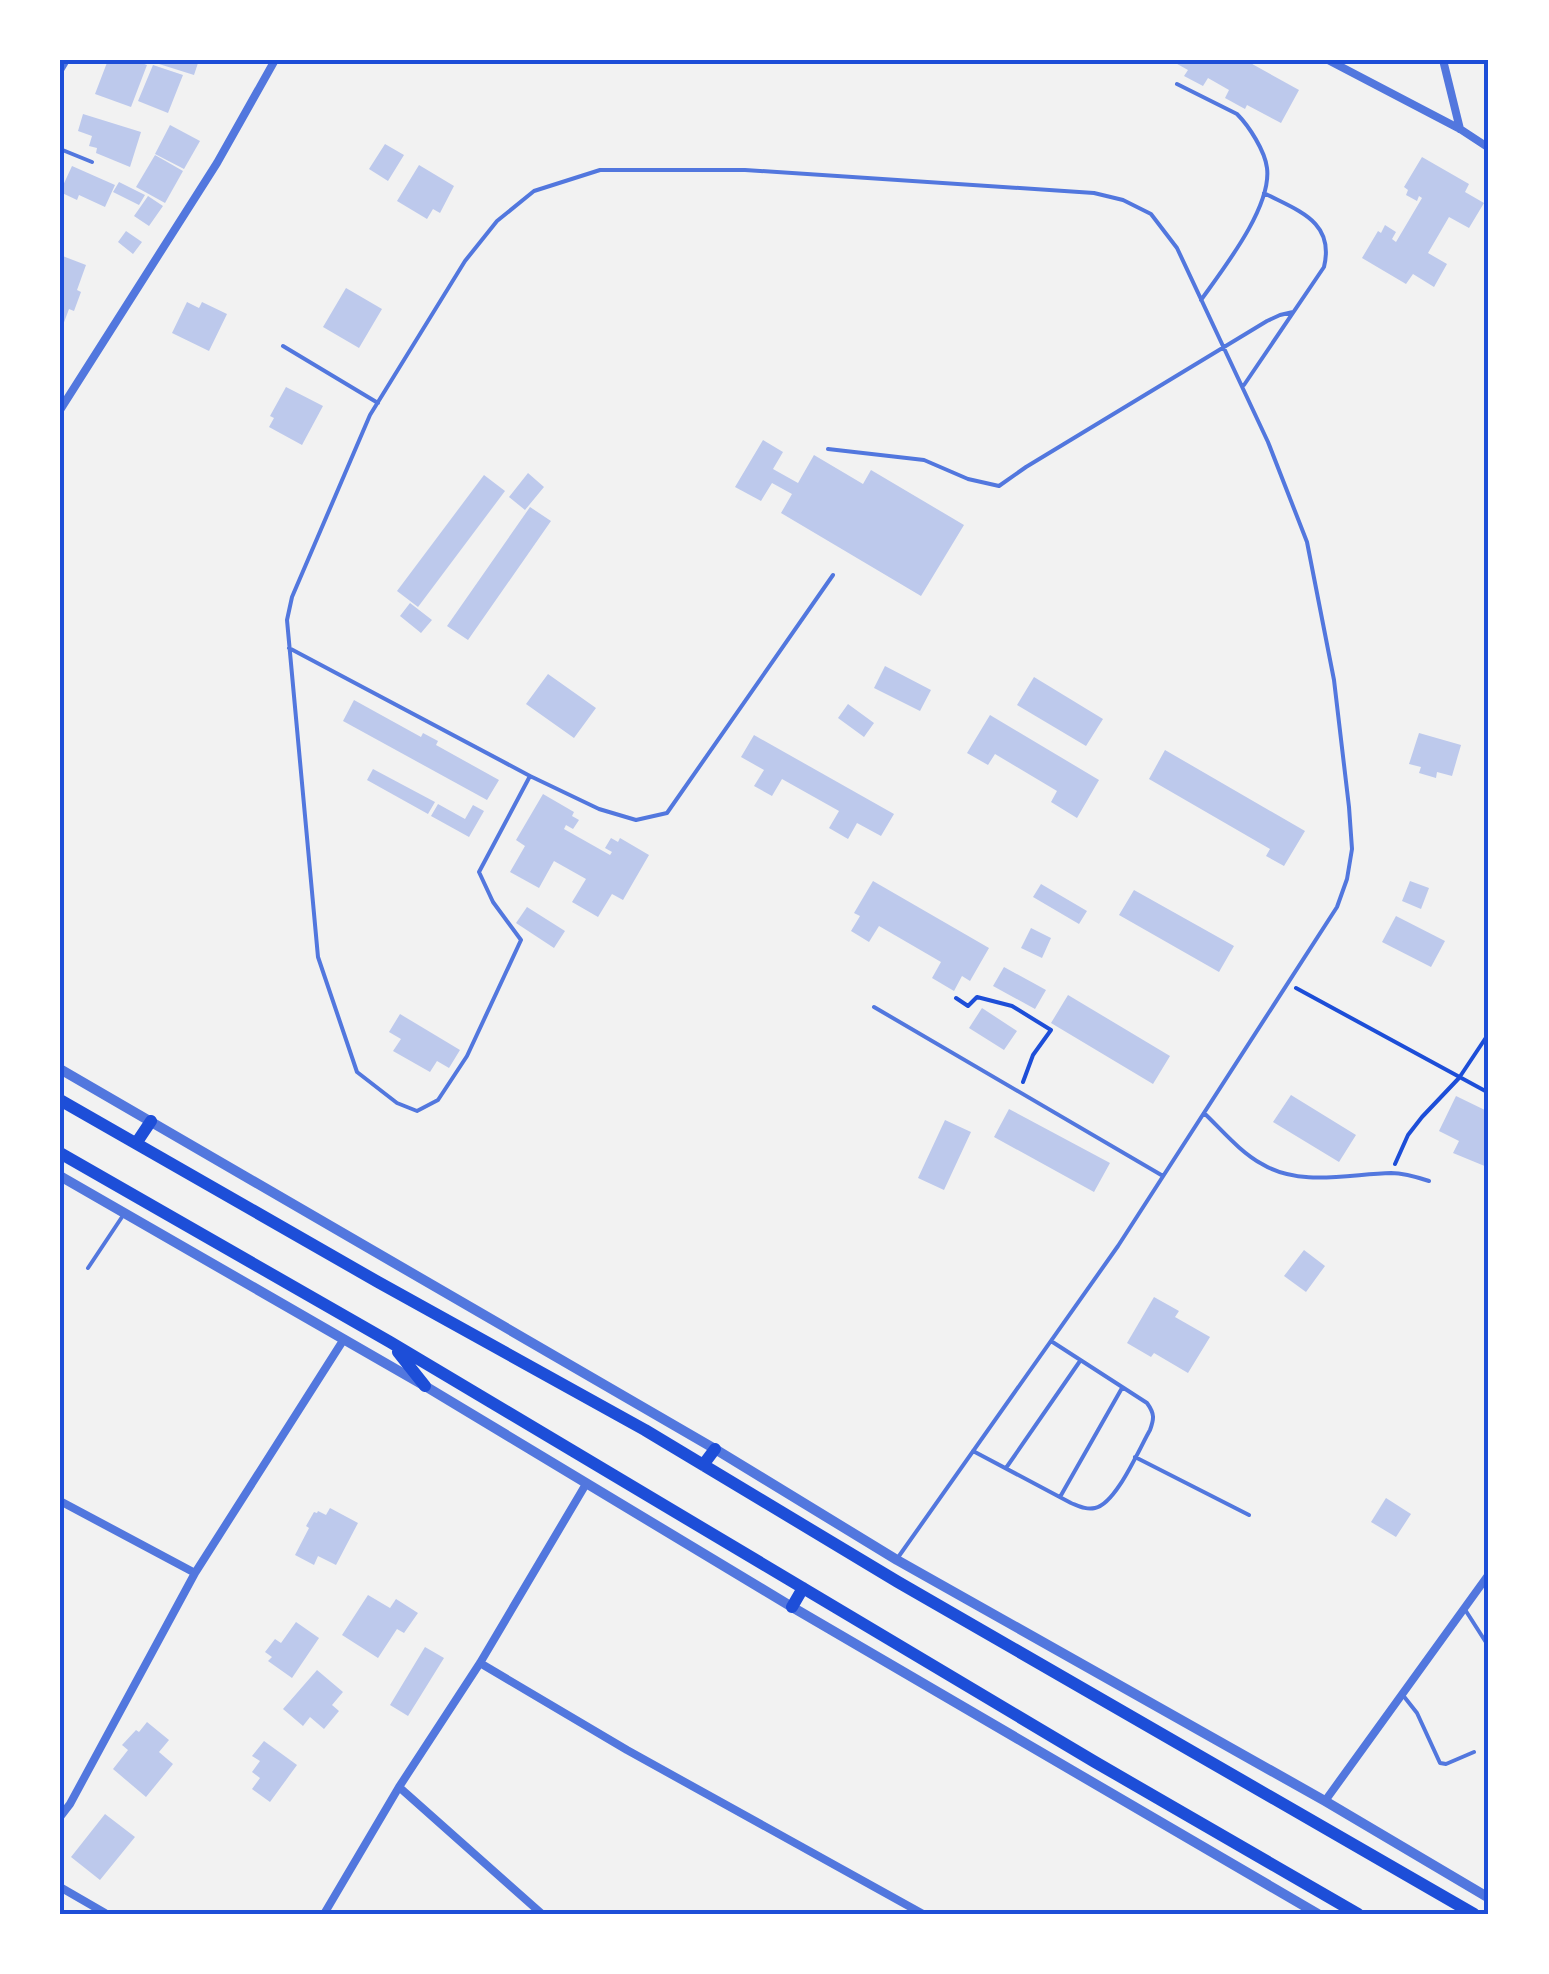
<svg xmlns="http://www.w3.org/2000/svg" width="1549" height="1974" font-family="Bitter,serif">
<rect width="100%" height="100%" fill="#f2f2f2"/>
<!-- building -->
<path fill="#bdc9ec" d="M108 60H134L147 65 131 107 95 94Z
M161 60H199L194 75 159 64Z
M1170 60H1245L1299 90 1281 123 1247 105 1245 109 1225 98 1229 90 1208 78 1203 86 1184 76 1188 70Z
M153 65 183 75 168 113 138 101Z
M83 114 141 132 130 167 96 153 97 148 89 146 92 136 78 131Z
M170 125 200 141 184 169 155 154Z
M385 144 404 155 388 181 369 169Z
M155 155 183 171 165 203 136 187Z
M1422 157 1469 184 1465 192 1484 203 1469 228 1449 217 1428 253 1447 264 1434 287 1413 274 1406 284 1362 258 1378 231 1381 233 1385 225 1396 232 1392 239 1396 242 1422 198 1419 196 1417 201 1406 195 1408 190 1404 187Z
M419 165 454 186 440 213 433 209 427 219 397 201Z
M72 166 115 185 105 207 79 195 77 200 60 192Z
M119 182 145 195 139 205 113 192Z
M148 196 163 206 149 226 134 216Z
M126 231 142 242 133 254 118 242Z
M60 255 86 265 77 290 81 292 74 311 69 309 63 325 60 323Z
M346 288 382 309 359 348 323 327Z
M187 302 199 308 202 302 227 314 209 351 172 333Z
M286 387 323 406 302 445 269 427 274 418 270 416Z
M763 440 783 452 773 469 798 483 814 455 863 484 871 470 964 525 921 596 781 513 792 494 772 483 761 501 735 487Z
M528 473 544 487 525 510 509 497Z
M484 475 505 491 418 607 397 591Z
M530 507 551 521 468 640 447 626Z
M410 603 432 620 421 633 400 616Z
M885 666 931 690 920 711 874 688Z
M548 674 596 708 574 738 526 704Z
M1034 677 1103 719 1086 746 1017 705Z
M354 700 421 737 423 733 438 741 436 745 499 780 487 800 343 721Z
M848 704 874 723 864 737 838 718Z
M990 715 1099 780 1077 818 1051 802 1057 791 995 754 988 765 967 753Z
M1419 733 1461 745 1452 776 1437 772 1436 778 1419 773 1421 767 1409 764Z
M754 735 894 814 881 836 857 823 848 839 829 828 839 811 782 779 772 796 754 786 764 770 741 757Z
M1165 750 1305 831 1284 866 1266 856 1270 849 1149 779Z
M373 769 435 802 428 814 367 780Z
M543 794 574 812 572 816 579 820 573 829 566 825 564 829 610 855 612 852 605 848 611 838 618 842 620 838 649 855 623 900 612 894 598 917 572 902 586 879 554 861 539 888 510 872 525 846 516 840Z
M438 804 465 819 473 805 484 811 469 837 431 816Z
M873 881 989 948 970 981 962 976 954 991 932 978 941 962 879 926 869 942 851 931 860 916 854 913Z
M1410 881 1429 888 1421 909 1402 901Z
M1041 884 1087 911 1079 924 1033 897Z
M1134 890 1234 946 1219 972 1119 915Z
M527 907 565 931 554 948 516 923Z
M1396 916 1445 941 1431 967 1382 942Z
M1031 928 1051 938 1042 958 1021 948Z
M1004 967 1046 990 1035 1009 993 986Z
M1068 995 1170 1056 1153 1084 1051 1023Z
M982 1008 1017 1031 1004 1050 969 1028Z
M400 1014 460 1050 449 1068 437 1061 430 1072 393 1051 401 1039 389 1032Z
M1291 1095 1356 1135 1339 1162 1273 1122Z
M1456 1096 1489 1112 1487 1167 1453 1153 1459 1141 1439 1131Z
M1009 1109 1110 1163 1094 1192 994 1137Z
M945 1120 971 1132 944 1190 918 1178Z
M1304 1250 1325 1266 1306 1292 1284 1276Z
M1154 1297 1179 1311 1175 1317 1210 1337 1188 1373 1154 1353 1151 1357 1127 1343Z
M1386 1498 1411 1514 1396 1537 1371 1522Z
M330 1508 358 1523 336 1565 318 1556 314 1565 295 1555 309 1528 306 1526 314 1512 317 1513 318 1511 326 1515Z
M368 1595 390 1608 396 1599 418 1613 404 1633 397 1629 378 1658 342 1635Z
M296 1622 319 1638 292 1678 268 1661 272 1657 265 1652 275 1639 281 1643Z
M425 1647 444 1658 408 1716 390 1705Z
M317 1670 343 1692 332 1705 339 1711 324 1729 310 1717 303 1726 283 1709Z
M147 1722 169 1740 159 1752 173 1764 146 1797 113 1769 128 1750 122 1745 136 1730 139 1732Z
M264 1741 297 1765 270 1802 252 1789 260 1778 252 1772 260 1761 252 1756Z
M105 1814 135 1837 100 1880 71 1857Z"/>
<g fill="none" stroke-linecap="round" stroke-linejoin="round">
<!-- path -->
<path stroke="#1d4ed8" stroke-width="4" d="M1296 988 1489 1093
M956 998 968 1006 977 997 1012 1006 1051 1030 1033 1055 1023 1082
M1395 1164 1408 1135 1422 1117 1459 1078 1489 1033"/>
<!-- service -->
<path stroke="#5277de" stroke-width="4" d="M1177 84 1237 114C1249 126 1265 151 1267 168 1272 207 1223 269 1201 300
M60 149 92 162
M283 346 378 403
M1244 385 1324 267C1335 221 1298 211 1264 193
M828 449 924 460 968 479 999 486 1026 467 1267 321 1280 315 1293 312
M289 648 530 776 599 809 636 820 667 813 833 575
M530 776 479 872 493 902 521 940 467 1056 438 1100 417 1111 397 1103 357 1072 318 957 287 620 292 597 370 415 465 261 497 221 534 191 600 170H745L1094 193 1123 200 1151 214 1177 248 1268 442 1307 542 1334 680 1349 807 1352 849 1347 879 1337 907 1118 1246 899 1556
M874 1007 1163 1176
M1204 1113C1222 1130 1240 1152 1262 1164 1300 1187 1349 1174 1391 1173 1404 1173 1417 1177 1429 1181
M88 1268 122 1217
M973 1451 1071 1503C1079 1506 1086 1510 1095 1508 1116 1504 1139 1449 1150 1430 1154 1419 1155 1414 1147 1403L1051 1341
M1135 1457 1249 1515
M1006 1468 1080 1361
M1060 1497 1122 1388
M1464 1608 1489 1647
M1402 1694 1417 1713 1440 1763 1446 1764 1474 1752"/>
<!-- minor -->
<path stroke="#5277de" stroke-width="8" d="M1328 60 1460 129 1489 148
M1443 60 1460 129
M60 70 66 60
M60 410 217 163 275 60
M60 1501 195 1573
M480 1663 627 1750 923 1914
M399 1787 542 1914
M1325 1801 1489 1574
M60 1817 70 1804 195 1573 344 1339
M60 1887 105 1913
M324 1914 399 1787 480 1663 586 1484"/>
<!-- tertiary -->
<path stroke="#5277de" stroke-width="10" d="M60 1069 715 1449 897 1560 1325 1801 1489 1898
M60 1176 425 1386 792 1607 1318 1914"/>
<!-- primary -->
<path stroke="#1d4ed8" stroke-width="12" d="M60 1100 378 1282 645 1430 898 1582 1474 1914
M137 1142 151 1121
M60 1153 390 1342 1095 1762 1358 1914
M398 1352 425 1386
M703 1465 715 1449
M792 1607 803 1588"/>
</g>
<!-- border -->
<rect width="1549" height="1974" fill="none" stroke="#ffffff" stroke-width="125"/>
<rect x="62" y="62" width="1424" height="1850" fill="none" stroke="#1d4ed8" stroke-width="4"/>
</svg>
